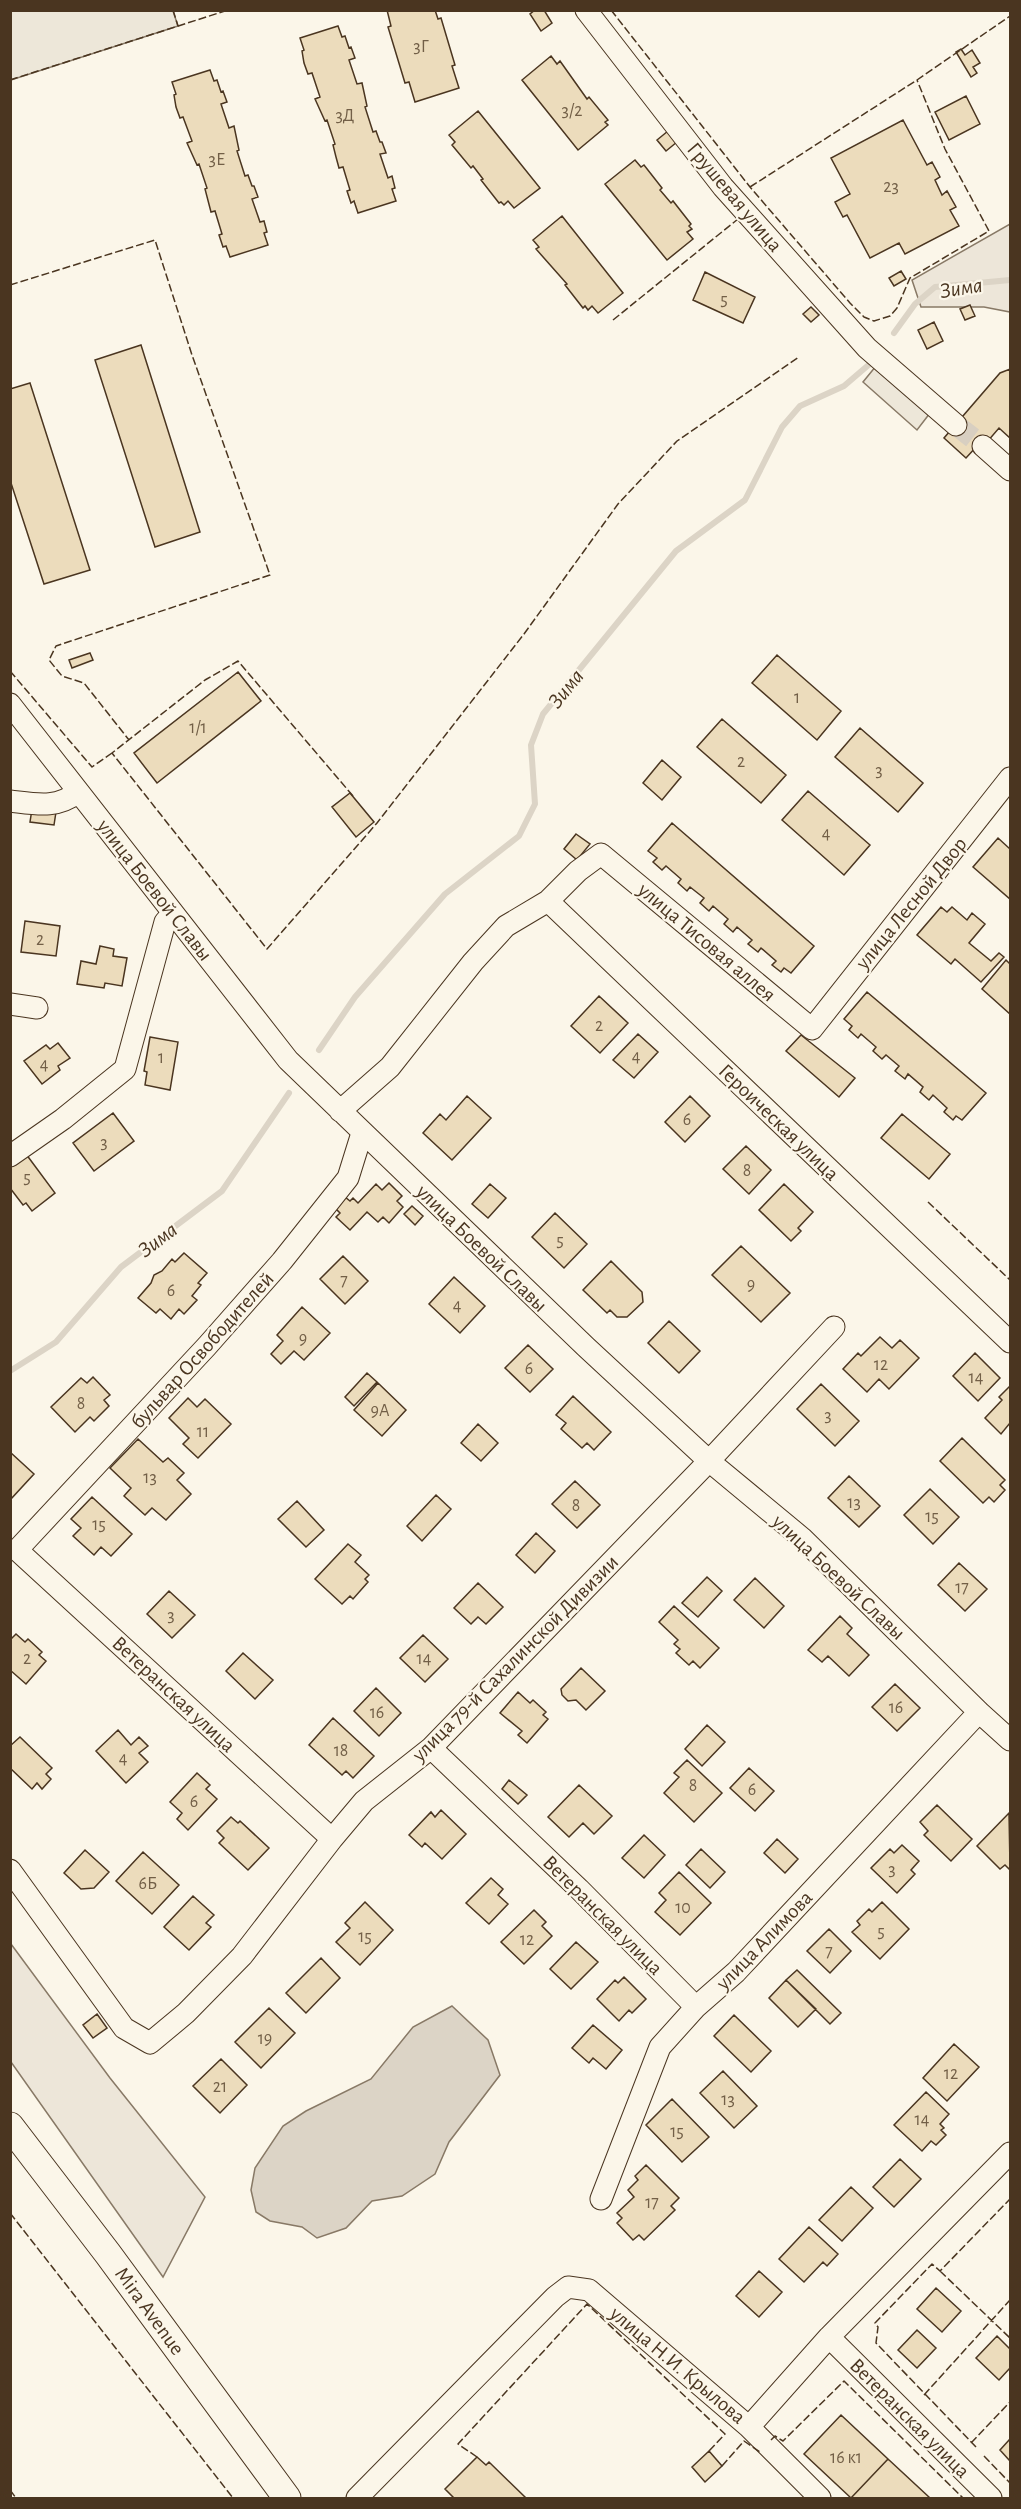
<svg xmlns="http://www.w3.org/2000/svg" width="1021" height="2509" font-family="'Alegreya Sans',sans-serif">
<rect width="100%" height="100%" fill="#fbf6e9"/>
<!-- green -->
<path fill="#ede6d9" stroke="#887966" stroke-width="1.5" d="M1010 224V312L984 307H921L912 280Z
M11 1944 110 2078 205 2197 163 2277 11 2062Z"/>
<!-- parking -->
<path fill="#ede7d9" stroke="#887966" stroke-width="1.5" d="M10 11H173L178 26 11 80Z
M876 366 930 413 917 430 863 382Z"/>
<!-- water -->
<path fill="#dcd4c6" stroke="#887966" stroke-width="1.5" d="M452 2006 488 2040 500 2075 449 2142 435 2174 402 2196 372 2201 346 2228 317 2238 302 2227 270 2221 256 2212 251 2190 255 2168 283 2126 306 2111 371 2079 413 2027Z"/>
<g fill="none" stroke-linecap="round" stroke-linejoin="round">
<!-- stream -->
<path stroke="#dcd4c6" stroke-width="6" d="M894 333 915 304 935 287 1010 280
M319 1050 355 997 445 894 519 836 535 804 531 745 543 714 676 551 745 500 782 427 800 406 844 386 872 362
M10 1371 56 1342 121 1267 222 1191 289 1093"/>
</g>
<!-- building -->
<path fill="#ecdcbc" stroke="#4a3520" stroke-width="1.5" d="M387 10H435L438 19 441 18 455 65 452 66 459 88 415 102 409 82 405 83 388 27 391 26Z
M535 10H544L552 23 541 31 530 14Z
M338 26 342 37 345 36 349 48 351 47 355 58 349 60 357 84 362 83 367 106 365 107 373 132 376 131 380 142H382L386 153 380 154 388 178 392 176 395 188 392 189 396 201 358 213 354 201 351 203 347 191 350 190 343 167 339 168 336 157 333 145 335 144 327 120 325 121 315 99 320 97 312 73 308 74 304 63 302 51 304 50 300 38Z
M961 49 965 55 972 50 980 63 973 67 977 73 971 77 956 52Z
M551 56 557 64 560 61 587 99 589 97 608 120 605 122 608 125 578 150 522 80Z
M210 70 214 81 217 80 221 92 223 91 227 102 221 104 229 128 234 126 239 150 237 151 245 176 248 175 252 186H254L258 197 252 199 260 222 264 221 267 232 264 233 268 245 230 257 226 246 223 247 219 235 222 234 215 211 211 212 205 189 207 188 199 164 197 165 187 143 192 141 183 117 180 118 176 107 174 95 176 94 172 82Z
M966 96 980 124 949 140 935 112Z
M478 111 540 188 514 208 508 201 504 205 501 202 499 203 481 180 483 179 473 166 471 168 452 145 455 142 449 135Z
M903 120 927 165 932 162 940 177 935 180 942 195 947 191 956 207 950 210 959 226 905 254 899 243 870 258 847 215 843 217 835 202 850 194 831 158Z
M668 131 677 142 666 151 657 140Z
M635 160 641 167 644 165 662 188 660 190 671 203 673 201 691 224 689 226 692 229 687 232 693 239 667 260 605 184Z
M562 216 623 293 598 313 592 306 588 310 585 306 583 308 565 285 567 284 536 249 539 247 533 240Z
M901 271 906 279 894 286 889 278Z
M705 272 755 297 743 323 693 300Z
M970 305 975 316 965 320 960 309Z
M811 307 819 315 811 322 803 314Z
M934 322 943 341 927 349 918 330Z
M141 345 200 532 155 547 95 360Z
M1010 369V438L999 428 981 449 977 446 966 458 944 438 1000 373Z
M30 383 90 570 44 584 10 480V389Z
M90 653 93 660 72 668 69 660Z
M777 655 841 711 817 740 752 683Z
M238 672 261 701 157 783 134 753Z
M722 719 786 775 761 803 697 747Z
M860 728 923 783 898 812 835 757Z
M662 760 681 777 662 800 643 783Z
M808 791 870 845 844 875 782 820Z
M350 793 374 822 356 837 332 807Z
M32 809 56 812 54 825 30 822Z
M672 823 814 946 791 973 784 968 781 972 772 965 776 961 761 948 758 952 748 944 752 940 737 927 733 932 724 924 728 919 713 906 709 911 700 903 704 898 690 887 687 891 678 883 681 879 666 866 662 870 653 862 657 858 648 851Z
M576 834 590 844 577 860 564 849Z
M998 838 1010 849V899L973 867Z
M941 907 947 912 952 907 967 920 972 913 985 924 969 943 991 961 999 953 1004 957 981 982 955 959 951 964 917 935Z
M25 921 60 926 56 956 21 952Z
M100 946 114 949 113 956 127 958 122 986 105 983 104 988 77 984 81 961 96 964Z
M1006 960 1010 964V1014L982 989Z
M867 992 986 1093 962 1120 956 1116 953 1120 944 1112 947 1108 933 1095 929 1100 920 1092 923 1087 908 1074 905 1079 895 1071 899 1066 886 1055 882 1059 873 1051 876 1047 861 1034 858 1038 849 1030 852 1026 844 1019Z
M599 996 628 1023 600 1053 571 1026Z
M638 1034 658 1052 634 1078 613 1060Z
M801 1035 855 1078 839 1097 786 1051Z
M150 1037 178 1042 170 1090 145 1085 147 1072 144 1071Z
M58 1043 70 1058 58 1066 60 1070 42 1084 24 1061 46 1045 50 1049Z
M467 1096 491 1118 452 1160 423 1133 440 1114 446 1120Z
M690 1096 710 1116 685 1142 665 1122Z
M113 1113 134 1141 94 1171 73 1143Z
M902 1114 950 1154 929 1179 881 1138Z
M746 1146 771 1170 749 1194 723 1169Z
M26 1154 55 1193 32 1211 26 1203 23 1205 10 1188V1166Z
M389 1183 402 1196 397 1201 403 1207 389 1223 383 1217 378 1222 367 1212 350 1230 336 1217 340 1213 335 1208 345 1197 350 1201 353 1198 358 1203 376 1184 382 1190Z
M490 1184 506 1198 488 1218 472 1204Z
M784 1184 813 1212 798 1228 801 1231 791 1241 759 1210Z
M412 1206 423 1216 415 1225 404 1214Z
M555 1213 587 1244 564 1268 532 1237Z
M741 1246 790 1293 761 1322 712 1275Z
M184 1253 207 1273 198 1283 201 1285 192 1296 197 1300 184 1314 179 1309 171 1319 160 1309 156 1313 138 1298 151 1283 154 1275 162 1271 172 1259 175 1262Z
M343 1256 368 1281 345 1304 320 1279Z
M611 1261 642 1292 643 1302 627 1317H617L610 1310 607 1313 583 1290Z
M454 1277 485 1306 460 1333 429 1304Z
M302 1307 330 1333 304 1360 294 1351 281 1364 271 1354 283 1341 277 1335Z
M669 1321 700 1351 679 1373 648 1343Z
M880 1337 892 1348 900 1340 919 1358 889 1389 879 1379 867 1392 843 1369 858 1353 861 1356Z
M528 1345 553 1369 530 1392 505 1368Z
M975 1353 1000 1378 978 1401 953 1376Z
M367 1373 377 1382 354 1406 345 1397Z
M93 1377 110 1395 104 1400 109 1406 94 1421 90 1417 75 1432 51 1407 81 1378 87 1383Z
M378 1383 406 1410 382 1436 354 1410Z
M821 1384 859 1421 835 1446 797 1409Z
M1010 1386V1423L1001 1434 985 1418 1002 1400 999 1397Z
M573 1396 611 1432 594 1450 587 1443 582 1448 561 1429 566 1423 556 1415Z
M188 1398 197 1407 205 1399 231 1424 198 1458 183 1444 189 1438 169 1418Z
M478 1424 498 1443 481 1461 461 1443Z
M962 1438 1005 1480 1000 1485 1005 1490 994 1502 989 1497 983 1503 940 1461Z
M138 1439 163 1462 168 1458 184 1473 177 1480 191 1494 166 1520 152 1508 145 1515 124 1496 131 1488 110 1468Z
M10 1452 34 1474 10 1500Z
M849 1476 880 1506 859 1527 828 1498Z
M575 1481 600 1505 577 1528 552 1504Z
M930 1489 959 1517 933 1544 904 1515Z
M436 1495 451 1509 422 1541 407 1526Z
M92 1497 132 1534 111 1556 101 1547 94 1555 73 1536 81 1528 71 1519Z
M297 1501 324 1530 306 1547 278 1519Z
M536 1533 555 1551 535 1573 516 1555Z
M348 1544 361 1555 355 1562 369 1575 365 1579 368 1582 353 1599 350 1596 342 1604 315 1579Z
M959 1563 987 1589 965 1611 938 1585Z
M707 1577 722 1591 698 1617 682 1603Z
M755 1578 784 1606 764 1628 734 1600Z
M478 1583 503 1607 486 1624 478 1617 471 1624 454 1608Z
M169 1591 195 1615 172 1638 147 1614Z
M674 1606 719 1648 700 1668 693 1661 689 1665 676 1653 680 1649 674 1644 678 1640 659 1622Z
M840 1616 852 1628 847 1634 869 1655 849 1676 828 1656 822 1662 808 1650Z
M16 1634 25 1642 28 1639 42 1652 39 1655 46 1661 26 1684 10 1670V1640Z
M423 1635 448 1659 425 1682 400 1658Z
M243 1653 273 1680 255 1699 226 1671Z
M581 1668 605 1691 586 1710 576 1700 568 1701 562 1695 561 1689Z
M895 1684 920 1708 897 1731 872 1707Z
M376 1688 401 1713 379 1736 354 1711Z
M518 1692 530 1703 533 1700 546 1712 543 1715 548 1719 527 1743 518 1735 522 1731 500 1713Z
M333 1718 374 1756 353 1778 346 1771 342 1775 309 1745Z
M707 1725 725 1742 702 1766 685 1749Z
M118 1730 131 1745 139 1737 148 1746 139 1753 148 1762 126 1783 96 1751Z
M20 1737 52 1768 46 1774 51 1779 42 1789 37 1783 32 1789 10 1768V1746Z
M687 1760 722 1793 694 1822 664 1793 679 1777 674 1773Z
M749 1768 774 1791 755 1811 730 1788Z
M197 1773 210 1785 206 1789 217 1799 188 1830 177 1819 182 1813 170 1802Z
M509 1780 527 1795 518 1804 502 1789Z
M579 1785 612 1816 594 1834 583 1823 569 1837 548 1817Z
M937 1805 972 1839 951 1861 924 1835 928 1831 920 1822Z
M441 1810 466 1834 442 1859 425 1843 422 1847 409 1835 431 1812 435 1817Z
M1009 1813 1010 1867 1009 1869 1005 1865 1000 1869 977 1846Z
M231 1817 238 1823 240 1821 269 1848 248 1870 219 1843 224 1838 217 1831Z
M644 1835 665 1855 644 1878 622 1858Z
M777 1839 798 1859 785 1873 764 1853Z
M902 1845 919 1861 911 1870 915 1874 897 1893 871 1868 890 1849 894 1853Z
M701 1849 725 1872 710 1888 686 1865Z
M85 1850 109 1872 94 1888 81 1889 64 1873Z
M143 1852 179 1885 152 1914 116 1881Z
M679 1872 711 1903 680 1935 655 1912 666 1900 659 1893Z
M491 1878 503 1889 498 1895 508 1904 489 1924 466 1903Z
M193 1896 214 1915 206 1923 211 1927 189 1950 164 1927Z
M365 1902 393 1930 360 1965 336 1942 350 1928 345 1923Z
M882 1902 909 1929 880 1959 852 1932 860 1925 857 1921 869 1909 872 1912Z
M534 1910 546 1922 542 1926 552 1936 524 1964 501 1942Z
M829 1929 851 1951 830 1973 807 1951Z
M576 1942 598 1962 571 1989 550 1969Z
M321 1958 340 1978 306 2013 286 1993Z
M797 1970 841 2013 830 2024 786 1980Z
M624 1977 646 1999 632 2013 629 2010 619 2021 597 1999 615 1980 618 1983Z
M786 1980 816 2009 798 2027 769 1998Z
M269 2008 295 2033 261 2068 235 2042Z
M97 2014 107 2028 93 2038 83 2025Z
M734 2015 771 2051 751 2072 714 2036Z
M593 2025 622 2050 606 2069 593 2058 589 2063 572 2048Z
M954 2044 979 2067 947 2101 923 2078Z
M221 2059 247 2085 220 2113 193 2086Z
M723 2071 757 2106 734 2128 700 2093Z
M926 2092 949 2114 940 2124 944 2128 941 2130 946 2135 936 2145 931 2141 922 2151 894 2125Z
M672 2099 709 2137 682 2162 646 2125Z
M900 2159 921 2179 894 2207 873 2187Z
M646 2165 679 2198 671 2206 675 2210 644 2240 639 2235 633 2240 617 2223 622 2218 617 2213 634 2197 628 2190 638 2180 635 2176Z
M851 2187 873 2208 842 2241 819 2220Z
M809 2227 838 2254 827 2266 823 2262 804 2282 779 2259Z
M759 2271 782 2292 759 2317 736 2296Z
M936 2288 961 2311 942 2332 917 2309Z
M917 2330 936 2348 917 2368 898 2350Z
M997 2336 1010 2349V2368L999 2380 976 2358Z
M841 2415 888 2459 851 2498 804 2454Z
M1010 2439V2461L1000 2450Z
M709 2451 722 2466 705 2482 692 2467Z
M477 2457 486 2465 489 2462 526 2498H454L445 2489Z
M888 2459 930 2498H851Z"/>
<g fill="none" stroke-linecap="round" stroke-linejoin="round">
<!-- minor-tunnel -->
<path stroke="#d8cfc1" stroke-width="21" stroke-dasharray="21 10" stroke-linecap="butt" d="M956 425 983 446"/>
<defs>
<path id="minor" d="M586 10 723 187 867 348 956 425
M983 446 1010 470
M10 704 288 1060 586 1347 709 1461 802 1538 979 1712 1010 1740
M10 801C36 804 57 809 78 792
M548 901 1010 1342
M10 1004 37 1008
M340 1111 390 1067 473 962 506 926 548 901 578 871 601 854 812 1029 1010 778
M10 1156 63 1119 125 1069 165 922 172 914
M431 1748 579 1889 696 2007
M332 1839 17 1550 207 1346 282 1261 348 1178 362 1133
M10 1870 124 2028 150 2043 186 2013 242 1956 332 1839 364 1801 431 1748 709 1461 834 1327
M601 2199 660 2047 696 2007 736 1972 979 1712
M829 2337 991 2498
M749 2427 829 2337 1010 2153
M357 2498 555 2297 568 2287 589 2290 749 2427 820 2498"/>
<path id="major" d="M10 2126 108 2254 287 2498"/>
</defs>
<!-- minor casing -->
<use href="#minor" stroke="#4a3520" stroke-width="23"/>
<!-- major casing -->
<use href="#major" stroke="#4a3520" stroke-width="29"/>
<!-- minor -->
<use href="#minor" stroke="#fbf6e9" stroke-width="21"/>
<!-- major -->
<use href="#major" stroke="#fbf6e9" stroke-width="27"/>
<!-- fence -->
<path stroke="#4a3520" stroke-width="1.5" stroke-dasharray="8 3" stroke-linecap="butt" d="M173 10 178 26
M611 10 750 187 850 303 864 317 874 321 890 316 897 308 910 278 989 231 945 149 917 80
M10 80 228 10
M750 187 917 80 1010 16
M10 285 155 240 192 355 270 575 56 646 49 660 62 676 84 683 129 740
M613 320 738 219
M10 671 92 767 112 753
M353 796 238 661 205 680 112 753 267 949 377 823 524 634 618 504 677 441 799 357
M928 1202 1010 1280
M10 2213 233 2498
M940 2271 1010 2338
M924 2395 1010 2300
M771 2440 775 2436 783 2441 844 2381 963 2498
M971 2443 1010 2402
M976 2447 876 2343 878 2327 875 2323 932 2264 940 2271 1010 2199
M984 2456 1010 2483
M477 2457 458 2444 587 2304 725 2434 709 2451
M722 2466 744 2441 760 2452 761 2451
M10 2490 16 2498"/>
</g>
<g text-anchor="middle" stroke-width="4.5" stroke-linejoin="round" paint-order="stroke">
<!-- number labels -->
<g font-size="18" fill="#725f47">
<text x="421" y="52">3Г</text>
<text x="572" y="116">3/2</text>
<text x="345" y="121">3Д</text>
<text x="217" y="165">3Е</text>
<text x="891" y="192">23</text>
<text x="724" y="305">5</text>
<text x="797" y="703">1</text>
<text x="198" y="733">1/1</text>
<text x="741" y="767">2</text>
<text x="879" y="776">3</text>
<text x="826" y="839">4</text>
<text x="40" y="945">2</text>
<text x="599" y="1031">2</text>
<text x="636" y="1062">4</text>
<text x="161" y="1063">1</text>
<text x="44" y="1070">4</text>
<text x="687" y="1125">6</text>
<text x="104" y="1148">3</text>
<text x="747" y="1176">8</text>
<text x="27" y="1183">5</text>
<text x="560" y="1246">5</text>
<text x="344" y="1286">7</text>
<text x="751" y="1290">9</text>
<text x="171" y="1296">6</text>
<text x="457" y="1311">4</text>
<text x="303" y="1344">9</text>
<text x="881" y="1370">12</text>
<text x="529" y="1374">6</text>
<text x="976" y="1383">14</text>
<text x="81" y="1409">8</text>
<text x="380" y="1416">9А</text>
<text x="828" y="1421">3</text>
<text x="203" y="1437">11</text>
<text x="150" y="1483">13</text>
<text x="854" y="1508">13</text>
<text x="576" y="1511">8</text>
<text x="932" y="1522">15</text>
<text x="99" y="1530">15</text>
<text x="962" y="1593">17</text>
<text x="171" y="1621">3</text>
<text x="27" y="1664">2</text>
<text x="424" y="1664">14</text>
<text x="896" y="1713">16</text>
<text x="377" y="1718">16</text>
<text x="341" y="1756">18</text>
<text x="123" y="1764">4</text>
<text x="693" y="1791">8</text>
<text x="752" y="1795">6</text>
<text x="194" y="1807">6</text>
<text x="892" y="1875">3</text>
<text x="148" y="1889">6Б</text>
<text x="683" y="1913">10</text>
<text x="881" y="1937">5</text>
<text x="365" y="1942">15</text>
<text x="527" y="1945">12</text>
<text x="829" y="1957">7</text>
<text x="265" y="2044">19</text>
<text x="951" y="2079">12</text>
<text x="220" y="2092">21</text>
<text x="728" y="2105">13</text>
<text x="922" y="2125">14</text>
<text x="677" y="2137">15</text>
<text x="652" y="2208">17</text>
<text x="846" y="2463">16 к1</text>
</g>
<!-- street labels -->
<g font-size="21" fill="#4a3520" stroke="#fbf6e9">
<text transform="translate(735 197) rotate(50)" y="7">Грушевая улица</text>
<text transform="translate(155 890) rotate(52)" y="7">улица Боевой Славы</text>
<text transform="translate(911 903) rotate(-51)" y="7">улица Лесной Двор</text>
<text transform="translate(707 942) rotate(40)" y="7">улица Тисовая аллея</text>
<text transform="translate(779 1122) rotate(44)" y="7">Героическая улица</text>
<text transform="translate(482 1248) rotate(44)" y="7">улица Боевой Славы</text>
<text transform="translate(202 1350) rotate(-48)" y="7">бульвар Освободителей</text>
<text transform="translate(839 1577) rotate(43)" y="7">улица Боевой Славы</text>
<text transform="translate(515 1658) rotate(-45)" y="7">улица 79-й Сахалинской Дивизии</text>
<text transform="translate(174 1694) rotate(43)" y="7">Ветеранская улица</text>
<text transform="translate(603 1915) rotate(45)" y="7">Ветеранская улица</text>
<text transform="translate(764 1940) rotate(-46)" y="7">улица Алимова</text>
<text transform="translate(150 2311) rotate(54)" y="7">Mira Avenue</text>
<text transform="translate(678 2365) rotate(40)" y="7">улица Н.И. Крылова</text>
<text transform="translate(910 2418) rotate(45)" y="7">Ветеранская улица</text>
</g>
<!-- water labels -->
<g font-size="22" font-style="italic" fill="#4a3520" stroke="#fbf6e9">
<text transform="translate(961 287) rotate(-9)" y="8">Зима</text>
<text transform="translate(565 688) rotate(-51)" y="8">Зима</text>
<text transform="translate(157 1239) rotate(-37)" y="8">Зима</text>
</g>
</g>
<!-- border -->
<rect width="1021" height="2509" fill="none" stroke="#4a3520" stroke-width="24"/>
</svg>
